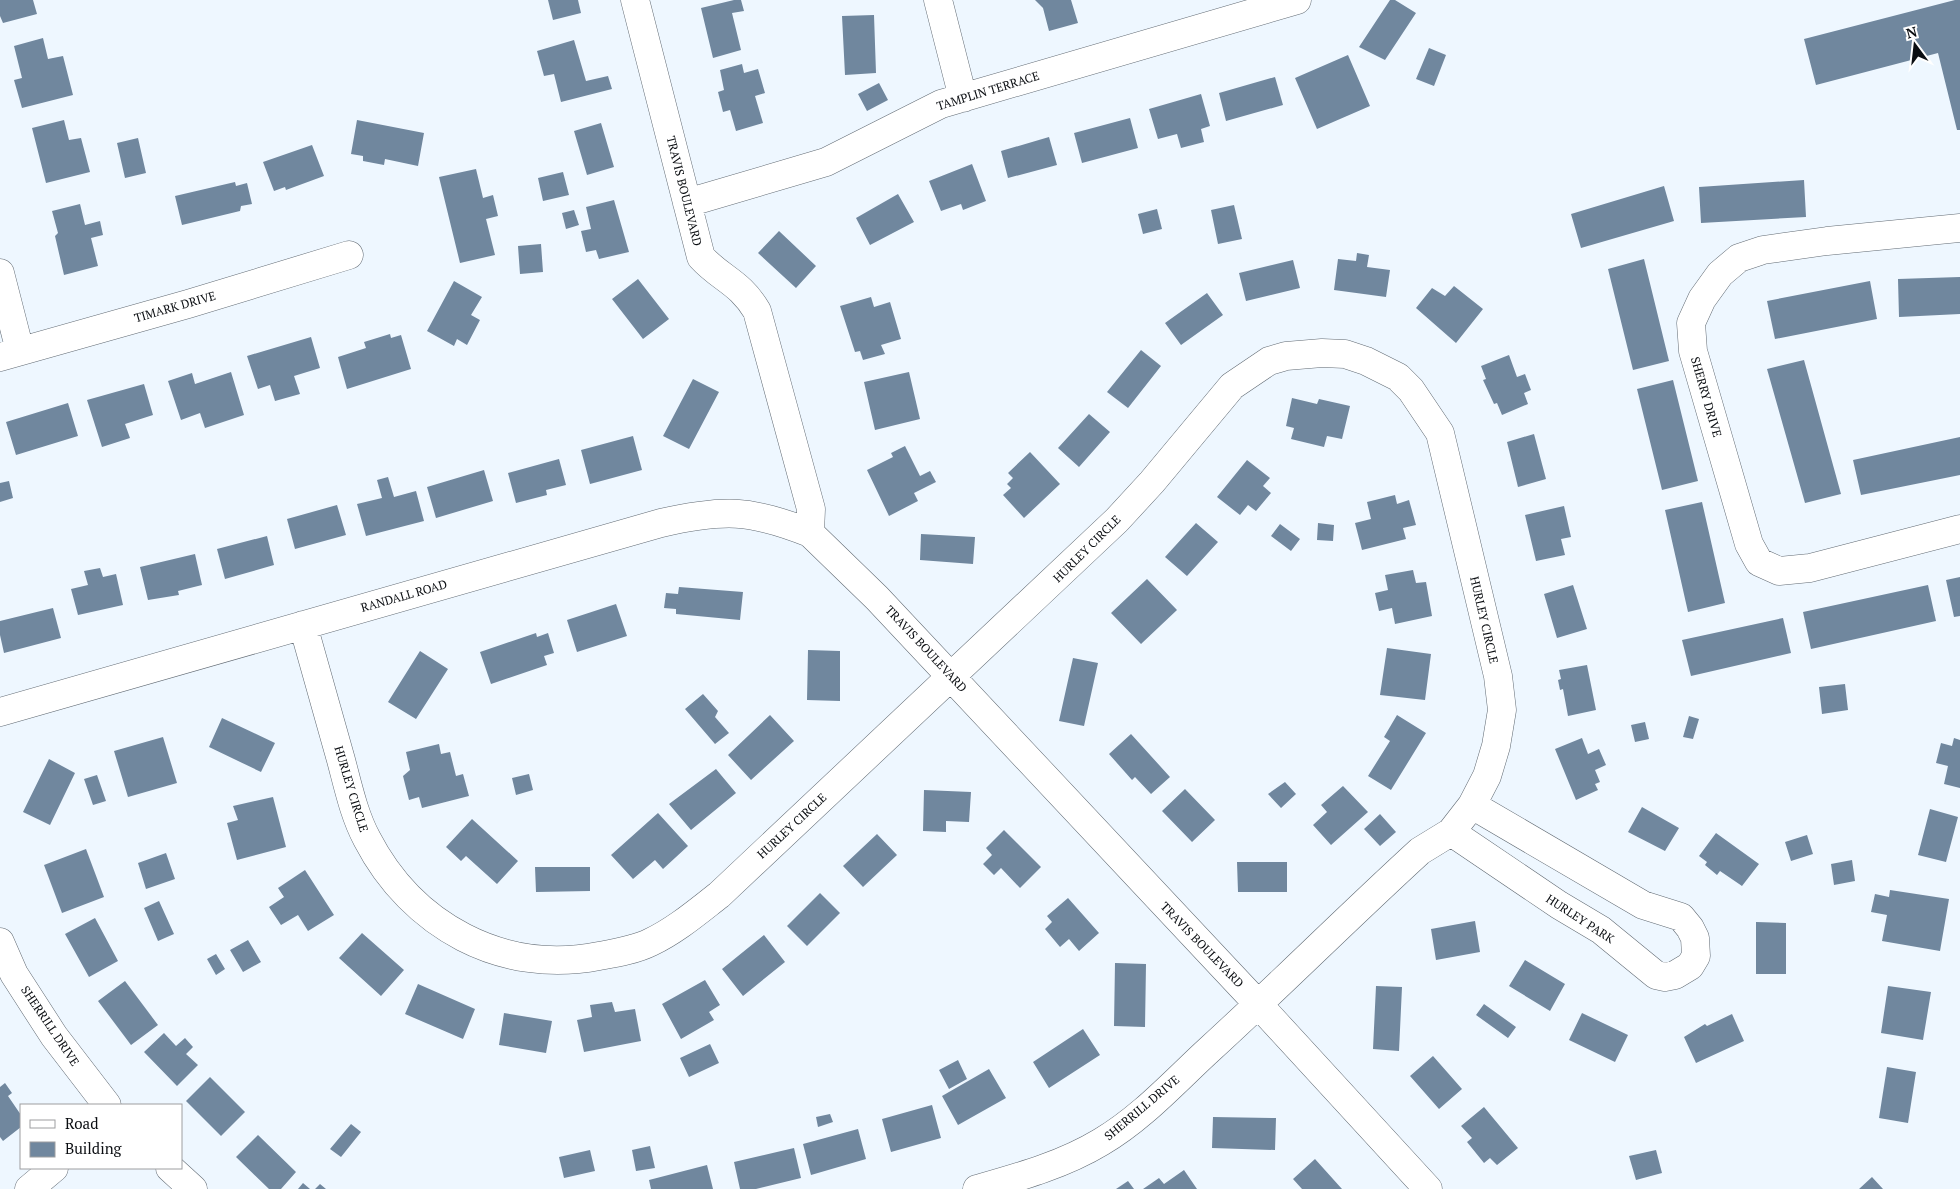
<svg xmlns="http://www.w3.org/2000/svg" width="1960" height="1189" font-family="'PT Serif',serif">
<rect width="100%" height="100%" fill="#eef7ff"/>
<!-- building -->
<path fill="#70879e" d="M0 0H33L37 14 3 23 0 16Z
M548 0H578L581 13 553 20Z
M734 0H741L744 11 732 13 741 50 713 58 701 8Z
M1035 0H1071L1078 23 1049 31 1043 8Z
M1390 0H1395L1416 13 1385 60 1359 47Z
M1955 0H1960V130H1957L1938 53 1816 85 1804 39Z
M874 15 876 73 845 75 842 16Z
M43 38 48 59 63 56 73 95 22 108 14 80 22 78 14 46Z
M574 40 586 81 608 76 612 89 561 102 554 74 544 76 537 51Z
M1429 48 1446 55 1434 86 1416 79Z
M1348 55 1370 106 1317 129 1295 78Z
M742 64 744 73 758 69 765 93 755 96 763 123 736 131 730 110 723 112 718 92 724 90 720 70Z
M1275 77 1283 105 1226 121 1219 93Z
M879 83 888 100 867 111 858 94Z
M1201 94 1210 126 1201 129 1204 142 1181 148 1177 134 1158 139 1149 109Z
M1130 118 1138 148 1082 163 1074 133Z
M64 120 69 140 81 138 90 172 46 183 32 128Z
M357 120 424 133 418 166 385 159 384 165 363 161V156L351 154Z
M601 123 614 167 587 175 574 131Z
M1049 137 1057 165 1008 178 1001 151Z
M138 138 146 173 125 178 117 143Z
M312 145 324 176 286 190 285 187 274 191 263 162Z
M972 164 986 201 963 210 961 204 941 211 929 181Z
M476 169 483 198 493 195 498 216 486 219 495 255 460 263 439 177Z
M563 172 569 195 543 201 538 178Z
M1804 180 1806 217 1701 223 1699 187Z
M235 182 236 186 247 183 252 204 241 206 240 211 182 225 175 196Z
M1664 186 1674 221 1581 248 1571 214Z
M898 194 914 222 870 245 856 218Z
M614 200 629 252 599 259 596 250 586 252 581 231 591 229 586 207Z
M80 204 85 225 100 221 103 235 91 238 98 266 64 275 55 236 58 233 52 211Z
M1234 205 1242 239 1218 244 1211 210Z
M1157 209 1162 229 1143 234 1138 214Z
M574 210 579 225 566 229 562 213Z
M779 231 816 266 796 288 758 253Z
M541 244 543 272 520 274 518 246Z
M1357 253 1369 255 1367 267 1390 270 1386 297 1334 290 1338 259 1356 261Z
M1644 259 1669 361 1633 370 1608 269Z
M1293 260 1300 288 1246 301 1239 273Z
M1960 277V314L1899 317 1898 279Z
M638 279 669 319 643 339 612 299Z
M454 281 482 297 471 315 480 320 467 345 457 339 454 346 427 331Z
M1870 281 1877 319 1775 339 1767 301Z
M1454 286 1483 309 1456 343 1416 308 1432 288 1445 296Z
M1207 293 1223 315 1181 345 1165 323Z
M871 297 874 307 890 302 901 339 881 345 885 354 863 360 860 351 855 352 840 306Z
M390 334 391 338 401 335 411 369 347 389 338 357 366 348 364 342Z
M311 337 320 368 294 376 300 394 275 401 270 385 258 389 247 356Z
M1141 350 1161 366 1128 408 1107 392Z
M1509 355 1517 377 1525 374 1531 390 1524 393 1528 404 1502 415 1497 403 1494 404 1483 380 1486 379 1481 366Z
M1804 360 1841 494 1805 503 1767 369Z
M231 372 244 415 205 428 200 413 181 420 168 381 192 373 195 384Z
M909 372 920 419 875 430 864 382Z
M693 379 719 392 689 449 663 436Z
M1673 380 1698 481 1662 490 1637 389Z
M144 384 153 415 125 424 130 438 102 447 87 400Z
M1292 398 1317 404 1319 399 1350 406 1342 439 1327 436 1324 447 1291 439 1294 428 1286 426Z
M68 403 78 436 16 455 6 422Z
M1089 414 1110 432 1079 467 1058 448Z
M1534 434 1546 479 1518 487 1507 442Z
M633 436 642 470 590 484 581 450Z
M1960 437V475L1861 495 1853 460Z
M905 446 920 476 930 471 936 482 914 493 918 501 889 516 867 470 893 457 891 453Z
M1030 452 1060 484 1024 518 1003 495 1011 488 1007 484 1013 478 1008 473Z
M559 459 566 485 546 490 547 495 516 503 508 473Z
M1247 460 1270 478 1263 486 1271 493 1256 511 1248 505 1240 515 1217 497Z
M484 470 493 501 436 518 427 487Z
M388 477 394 497 416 491 424 521 366 536 357 504 382 498 377 480Z
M9 481 13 498 0 502V483Z
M1395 495 1397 504 1409 500 1416 525 1403 528 1406 539 1362 550 1355 523 1371 519 1367 502Z
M1702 502 1725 603 1688 612 1665 510Z
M337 505 346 535 295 549 287 519Z
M1564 506 1571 537 1561 539 1565 555 1536 561 1525 515Z
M1196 523 1218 542 1187 576 1165 557Z
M1318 523 1334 525 1333 541 1317 540Z
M1280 524 1300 539 1291 551 1271 536Z
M921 534 975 537 973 564 920 560Z
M267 536 274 565 225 579 217 549Z
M195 554 202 585 178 591 179 595 148 600 140 567Z
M100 568 103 577 116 574 123 605 78 615 71 589 88 585 84 571Z
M1413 570 1416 583 1426 582 1432 616 1395 624 1392 608 1379 611 1375 593 1388 590 1385 575Z
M1960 577V616L1954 617 1946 580Z
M1147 579 1177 610 1141 644 1111 613Z
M1573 585 1587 629 1557 638 1544 594Z
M1928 585 1936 621 1811 649 1803 612Z
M679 587 743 592 740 620 676 614V609L664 608 666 593 678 594Z
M616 604 627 636 577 652 567 620Z
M53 608 61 638 4 653 0 635V621Z
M1783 618 1791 653 1691 676 1682 640Z
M536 633 537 637 548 633 554 653 544 656 547 665 491 684 480 652Z
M1387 648 1431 654 1425 700 1380 695Z
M808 650 840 651V701L807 700Z
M420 651 448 669 416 719 388 702Z
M1073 658 1098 663 1084 726 1059 721Z
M1587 665 1596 710 1568 716 1563 689 1560 690 1558 680 1561 679 1559 670Z
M1845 684 1848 710 1822 714 1819 687Z
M703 694 718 711 715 717 729 733 715 744 685 709Z
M770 715 794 741 751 780 728 755Z
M1397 715 1426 733 1391 790 1368 776 1390 741 1384 737Z
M1689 716 1699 719 1693 739 1683 737Z
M222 718 275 743 261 772 209 747Z
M1645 722 1649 739 1635 742 1631 725Z
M1131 734 1170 777 1151 794 1135 777 1132 780 1109 754Z
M163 737 177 783 128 797 114 751Z
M1582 738 1588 754 1599 749 1606 765 1595 770 1600 782 1595 784 1598 790 1576 800 1555 749Z
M1954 738 1960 740V788L1944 784 1948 766 1936 763 1941 743 1952 746Z
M439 744 441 754 450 752 456 776 463 774 469 796 422 808 419 797 409 800 403 776 410 770 406 752Z
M49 759 75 773 50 825 23 812Z
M716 769 736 793 691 830 669 804Z
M529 774 533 790 516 795 512 778Z
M97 775 106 801 93 805 84 779Z
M1285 782 1296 794 1281 808 1268 794Z
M1343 786 1368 812 1331 845 1313 825 1327 812 1321 805Z
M1185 789 1215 820 1192 842 1162 811Z
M924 790 971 792 969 822 946 821V832L923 831Z
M273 797 286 847 237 860 227 823 238 820 233 806Z
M1642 807 1679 828 1665 851 1628 832Z
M1930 809 1958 817 1946 862 1918 855Z
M658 813 688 846 663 869 655 860 633 879 611 855Z
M1380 814 1396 832 1380 846 1364 829Z
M472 819 518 861 497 884 466 856 461 861 446 847Z
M1004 830 1041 867 1020 888 1001 868 994 875 983 864 992 855 986 848Z
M1716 833 1759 864 1742 886 1720 871 1717 875 1705 865 1707 862 1699 856Z
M877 834 897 855 863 887 843 866Z
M1807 835 1813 854 1791 861 1785 842Z
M86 849 104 897 62 913 44 865Z
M166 853 175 879 146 889 138 863Z
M1852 860 1855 881 1834 885 1831 864Z
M1237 862H1287V892H1238Z
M535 867H590V891L536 892Z
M305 870 334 915 308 931 298 915 281 925 269 907 284 897 278 888Z
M1890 890 1949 899 1940 951 1882 941 1887 915 1871 912 1875 894 1889 897Z
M820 893 840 913 807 946 787 926Z
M1068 898 1099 933 1079 951 1069 939 1060 947 1045 929 1052 922 1047 916Z
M159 901 174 934 158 941 144 908Z
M95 918 118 961 89 977 65 934Z
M1475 921 1480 952 1436 960 1431 929Z
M1756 922 1786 923V974H1756Z
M362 933 404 970 381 996 339 958Z
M764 935 785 962 743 996 722 969Z
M248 940 261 962 243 972 230 950Z
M216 954 225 969 216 975 207 959Z
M1525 960 1565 984 1550 1011 1509 986Z
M1115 963 1146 964 1145 1027 1114 1026Z
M705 980 720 1005 709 1012 714 1020 681 1039 662 1004Z
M125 981 158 1025 131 1045 98 1001Z
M418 984 475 1009 463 1039 405 1014Z
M1376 986 1402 987 1399 1051 1373 1049Z
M1888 986 1931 992 1923 1040 1881 1033Z
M612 1002 615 1012 635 1009 641 1041 584 1052 577 1020 592 1017 590 1005Z
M1484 1004 1516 1027 1508 1038 1476 1015Z
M504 1013 552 1021 546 1053 499 1045Z
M1582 1013 1628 1035 1615 1062 1569 1040Z
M1732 1014 1744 1041 1696 1063 1684 1037 1705 1024 1707 1026Z
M1083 1029 1100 1055 1049 1088 1033 1062Z
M164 1033 176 1046 185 1038 193 1047 186 1054 198 1065 177 1086 144 1052Z
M710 1044 719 1063 689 1077 680 1058Z
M1433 1056 1462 1089 1439 1109 1410 1076Z
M958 1060 967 1079 949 1089 939 1070Z
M1887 1067 1916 1072 1908 1123 1879 1118Z
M989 1069 1006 1098 958 1125 942 1096Z
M210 1077 245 1112 221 1136 186 1101Z
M5 1083 12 1093 8 1096 21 1115V1127L3 1141 0 1137V1087Z
M932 1105 941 1138 891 1152 882 1119Z
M1484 1107 1518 1148 1497 1165 1490 1158 1484 1163 1467 1142 1472 1138 1461 1126Z
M830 1114 833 1122 818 1127 816 1117Z
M1213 1117 1276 1118 1275 1150 1212 1148Z
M351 1124 361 1132 341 1157 330 1149Z
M858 1129 866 1159 811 1175 803 1144Z
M258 1135 296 1172 281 1189H269L236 1157Z
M650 1146 655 1168 636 1171 632 1150Z
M794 1148 801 1178 756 1189H740L734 1162Z
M590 1150 595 1171 564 1178 559 1157Z
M1656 1150 1662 1173 1636 1180 1629 1156Z
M1315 1159 1342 1189H1302L1293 1179Z
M707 1165 713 1189H651L649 1180Z
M1184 1170 1197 1189H1143L1159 1178 1164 1184Z
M1872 1177 1883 1189H1859Z
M1128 1181 1134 1189H1116Z
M303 1183 310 1189H298Z
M320 1184 326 1189H315Z"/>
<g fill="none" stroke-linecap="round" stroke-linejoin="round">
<defs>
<path id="minor" d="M635 0 701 257C721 279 740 282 757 311L811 509 810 533 877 598 1258 1004 1428 1189
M938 0 963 98
M687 203 826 162 941 104 1297 0
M1960 228 1827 241 1763 250 1739 258 1720 274 1702 299 1691 323 1693 351 1749 544 1759 562 1779 571 1810 568 1960 529
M0 273 20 351
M0 357 188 304 349 255
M303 625C316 670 328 715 341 760 348 786 354 815 367 839 412 926 502 975 599 956 616 953 635 950 651 942 676 930 697 912 719 895L1117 520 1152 482 1232 386 1269 361 1286 356 1322 353 1345 354 1366 361 1398 377 1411 390 1440 433 1498 676 1502 710 1496 746 1487 776 1472 805 1451 832 1420 851C1349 916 1281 984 1210 1049 1175 1081 1142 1118 1101 1142 1063 1165 1019 1177 977 1189
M0 712 661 523C723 509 750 509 810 533
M1451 832 1559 905 1601 930 1656 975 1665 977 1675 975 1690 966 1696 956 1695 938 1690 928 1681 917 1643 905 1472 805
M0 942 14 974 54 1036 107 1105
M170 1168 193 1189
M29 1189 54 1168"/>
</defs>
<!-- minor casing -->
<use href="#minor" stroke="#626b74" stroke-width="29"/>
<!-- minor -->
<use href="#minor" stroke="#fff" stroke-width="28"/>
</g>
<g text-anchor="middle" stroke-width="4" stroke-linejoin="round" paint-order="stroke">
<!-- street labels -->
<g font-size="12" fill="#0a0d11" stroke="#fff">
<text transform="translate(988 91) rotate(-17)" y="4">TAMPLIN TERRACE</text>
<text transform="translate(684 191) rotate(76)" y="4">TRAVIS BOULEVARD</text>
<text transform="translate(175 307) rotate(-16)" y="4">TIMARK DRIVE</text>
<text transform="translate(1706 397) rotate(74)" y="4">SHERRY DRIVE</text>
<text transform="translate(1087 549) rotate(-45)" y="4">HURLEY CIRCLE</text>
<text transform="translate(404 596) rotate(-16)" y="4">RANDALL ROAD</text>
<text transform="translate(1484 620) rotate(77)" y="4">HURLEY CIRCLE</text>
<text transform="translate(926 649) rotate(47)" y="4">TRAVIS BOULEVARD</text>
<text transform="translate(351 789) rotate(73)" y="4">HURLEY CIRCLE</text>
<text transform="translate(792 826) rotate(-43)" y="4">HURLEY CIRCLE</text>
<text transform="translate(1580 919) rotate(33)" y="4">HURLEY PARK</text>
<text transform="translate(1202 945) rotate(46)" y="4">TRAVIS BOULEVARD</text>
<text transform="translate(50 1026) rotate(56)" y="4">SHERRILL DRIVE</text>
<text transform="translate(1142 1108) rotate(-40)" y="4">SHERRILL DRIVE</text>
</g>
</g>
<!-- legend -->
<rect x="20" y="1104" width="162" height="65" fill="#ffffff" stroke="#9d9ea0"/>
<rect x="30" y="1120" width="25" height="8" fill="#ffffff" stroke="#9d9ea0"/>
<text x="65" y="1129" font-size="15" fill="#0a0d11">Road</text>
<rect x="30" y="1142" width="25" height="15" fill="#70879e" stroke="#9d9ea0"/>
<text x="65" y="1154" font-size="15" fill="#0a0d11">Building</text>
<!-- north arrow -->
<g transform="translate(1915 45) rotate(345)" stroke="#ffffff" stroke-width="4" paint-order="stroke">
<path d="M0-4L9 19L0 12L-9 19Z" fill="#0a0d11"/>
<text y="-8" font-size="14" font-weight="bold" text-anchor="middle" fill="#0a0d11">N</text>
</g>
</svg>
